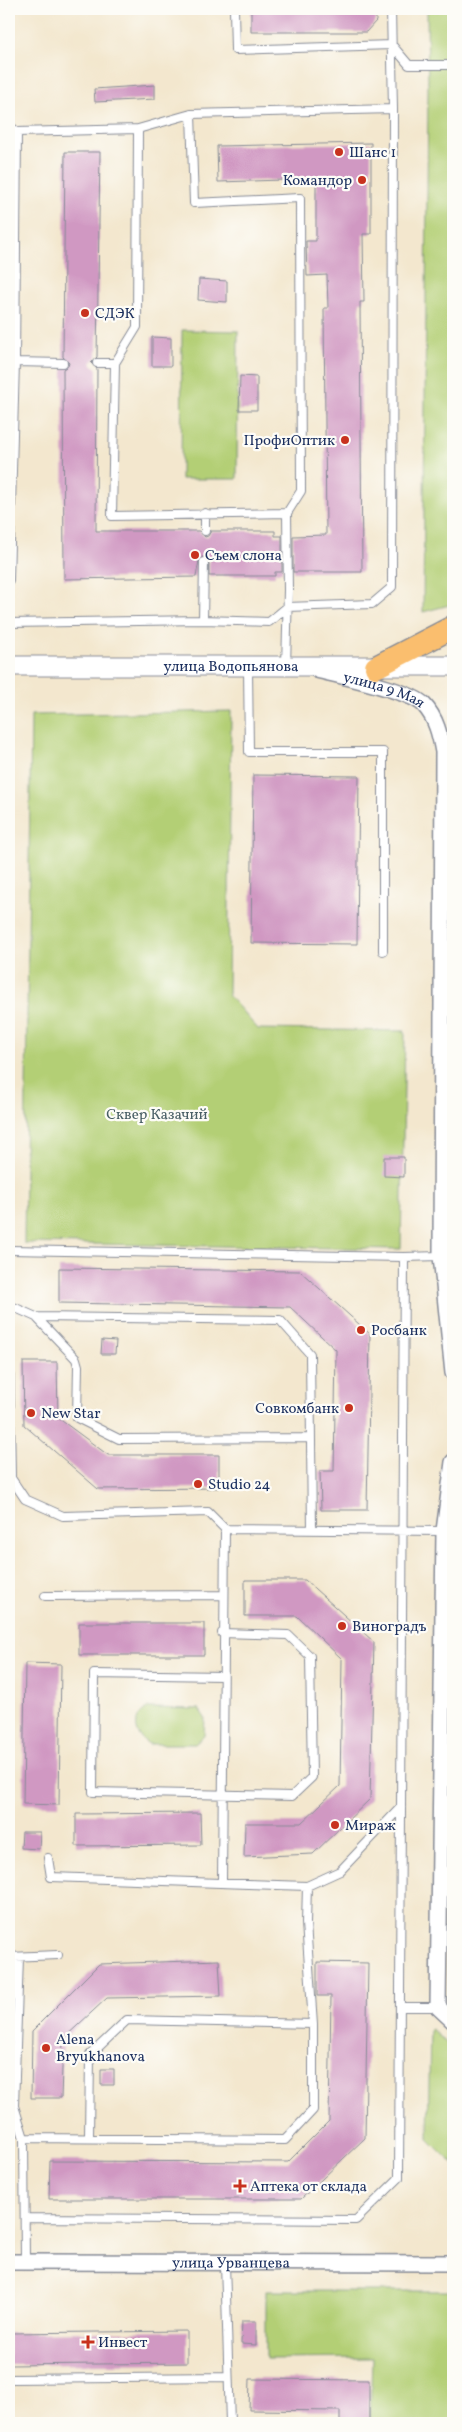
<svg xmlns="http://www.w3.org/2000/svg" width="462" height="2432" font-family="Vollkorn,serif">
<rect width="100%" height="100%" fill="#fdfcf7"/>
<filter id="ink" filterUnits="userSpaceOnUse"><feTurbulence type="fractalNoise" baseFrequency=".02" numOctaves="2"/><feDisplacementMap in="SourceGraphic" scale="10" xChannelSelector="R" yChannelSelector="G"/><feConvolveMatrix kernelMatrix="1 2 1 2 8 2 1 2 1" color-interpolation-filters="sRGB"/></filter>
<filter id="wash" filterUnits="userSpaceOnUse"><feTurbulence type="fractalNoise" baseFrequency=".0096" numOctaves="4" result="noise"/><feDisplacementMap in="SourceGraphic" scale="20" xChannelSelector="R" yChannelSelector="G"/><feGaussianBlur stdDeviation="1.12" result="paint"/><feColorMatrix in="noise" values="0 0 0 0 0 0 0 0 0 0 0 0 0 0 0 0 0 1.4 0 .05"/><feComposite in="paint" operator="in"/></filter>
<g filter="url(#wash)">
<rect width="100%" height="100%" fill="#f3e7ce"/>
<!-- green -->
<path fill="#b3cf75" stroke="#677f6a" d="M427 9H453V604L423 612 428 91Z
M182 330 238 331 237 479H181Z
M231 711 228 995 258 1029 405 1031 401 1249 24 1243 31 715Z
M148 1708 199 1709 205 1718 204 1736 195 1744H149C134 1736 131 1716 148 1708Z
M430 2028 453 2049V2164L428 2139Z
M266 2291H453V2423H370L372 2358 266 2359Z"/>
<g id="blocks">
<!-- building -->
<path fill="#d098c2" d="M251 9H376V21L366 32H251Z
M155 85V99L95 102 94 89Z
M371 143V234H363L364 302H360L362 572H293V536L326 535 324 308H328L327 275 307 276 306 241H316V179L218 182 217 146Z
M65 152H100L97 357 91 363 97 369 96 531H199L205 537 208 536 211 531H275V536H282V572H275V576H209V560L204 556 199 560 196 577 64 579 63 369 68 366 69 363 63 357Z
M199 279 227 281V302L198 300Z
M152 337 171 338V366H152Z
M240 376 257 377V410H239Z
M253 775 359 776 357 944 251 943Z
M384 1157H404V1177L384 1176Z
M59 1268 300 1271 370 1334 367 1510H321L320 1471H334L336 1350 290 1307 59 1303Z
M102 1340 116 1341 115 1354H101Z
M23 1362H57L58 1418 108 1455H219V1488L98 1489 24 1425Z
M245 1580H305L374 1642 370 1799 313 1854 244 1857 245 1823H301L340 1786 342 1659 297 1616H245Z
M79 1623H204V1655H79Z
M25 1663 61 1664 59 1805 23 1804Z
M200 1813 201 1845 76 1846V1814Z
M22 1832H40L39 1849 21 1848Z
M219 1960 221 1996 107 1998 63 2039 61 2098H31L32 2031 99 1964Z
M317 1962 368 1963 365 2138 301 2199H49L50 2161 288 2162 329 2121 331 1996H317Z
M101 2069H114V2085H101Z
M242 2321H256V2345L241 2344Z
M187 2331V2363L9 2365V2333Z
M250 2379 369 2380V2423H340V2411L249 2410Z"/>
</g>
</g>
<g filter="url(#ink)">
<use href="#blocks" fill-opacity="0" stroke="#878b96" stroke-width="1"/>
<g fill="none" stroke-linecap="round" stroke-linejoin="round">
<defs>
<path id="service" d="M234 9 235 50 392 45 409 65H453
M191 114 194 203 300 198 301 491 287 513 288 590 286 667
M9 125 17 132 15 362 9 580
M138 129 137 327 115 363 112 516 287 513
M17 132 138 129 191 114 393 109
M15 362 63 363
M97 363H115
M205 513V531
M203 620 204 562
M9 623 203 620 269 622 287 607 372 604 392 587 393 109 391 9
M248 667 249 752H383V951
M9 1250 404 1257 441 1256
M9 1305 36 1317 76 1359 78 1366 77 1418 119 1439 310 1438
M36 1317 280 1320 310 1354 312 1530
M9 1347 11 1478 25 1499 63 1516 208 1512 225 1529 222 1882
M225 1529 444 1531
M45 1596 223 1595
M222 1633 288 1635 310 1656 312 1777 292 1796 93 1792 94 1674 223 1676
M48 1858 51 1877 307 1886 340 1871 401 1807
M9 1957 58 1955
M19 1957 14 2106 24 2138 25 2262
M400 2007H438
M24 2138 285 2140 313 2110V2024L306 1923 307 1886
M89 2138 90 2055 127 2020 313 2024
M25 2218 356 2220 399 2178 404 1257
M225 2263 230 2423
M9 2379 228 2377"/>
<g id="minor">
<path id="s1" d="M317 670C340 676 410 690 424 705 436 718 440 735 443 752L441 1256 453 1373"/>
<path d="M453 1462 444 1531 438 2007 453 2021"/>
<path id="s2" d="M9 2262 453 2263"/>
</g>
<g id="tertiary">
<path id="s3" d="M9 666H453"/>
</g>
<path id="primary" d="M376 667 453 627"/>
</defs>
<!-- service casing -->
<use href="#service" stroke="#878b96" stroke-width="10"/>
<!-- minor casing -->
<use href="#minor" stroke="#878b96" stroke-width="18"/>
<!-- tertiary casing -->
<use href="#tertiary" stroke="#878b96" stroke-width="21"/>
<!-- primary casing -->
<use href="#primary" stroke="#878b96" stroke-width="25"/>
<!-- service -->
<use href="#service" stroke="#fff" stroke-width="8"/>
<!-- minor -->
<use href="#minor" stroke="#fff" stroke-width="15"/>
<!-- tertiary -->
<use href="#tertiary" stroke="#fff" stroke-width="19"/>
<!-- primary -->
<use href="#primary" stroke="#fabe6e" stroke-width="22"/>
</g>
</g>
<!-- markers -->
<g fill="#c8321e" stroke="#fdfcf7" stroke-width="2">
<circle cx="339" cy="152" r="5"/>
<circle cx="362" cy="180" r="5"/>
<circle cx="85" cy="313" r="5"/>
<circle cx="345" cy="440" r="5"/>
<circle cx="195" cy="555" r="5"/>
<circle cx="361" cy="1330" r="5"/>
<circle cx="349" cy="1408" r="5"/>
<circle cx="31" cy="1413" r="5"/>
<circle cx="198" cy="1484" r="5"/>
<circle cx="342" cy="1626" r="5"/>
<circle cx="335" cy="1825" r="5"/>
<circle cx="46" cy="2048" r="5"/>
<path d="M237.5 2178.5h5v5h5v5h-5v5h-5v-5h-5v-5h5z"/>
<path d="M85.5 2334.5h5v5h5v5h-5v5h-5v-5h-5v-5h5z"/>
</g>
<g text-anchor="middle" stroke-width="4.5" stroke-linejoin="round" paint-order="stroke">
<!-- poi labels -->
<g font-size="15" fill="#1b2f5e" stroke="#fdfcf7" text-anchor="start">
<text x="349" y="157">Шанс 1</text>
<text x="352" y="185" text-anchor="end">Командор</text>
<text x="95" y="318">СДЭК</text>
<text x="335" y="445" text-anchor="end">ПрофиОптик</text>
<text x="205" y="560">Съем слона</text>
<text x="371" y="1335">Росбанк</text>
<text x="339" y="1413" text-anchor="end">Совкомбанк</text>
<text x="41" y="1418">New Star</text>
<text x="208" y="1489">Studio 24</text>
<text x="352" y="1631">Виноградъ</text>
<text x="345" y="1830">Мираж</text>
<text x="56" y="2044">Alena<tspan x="56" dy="17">Bryukhanova</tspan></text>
<text x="250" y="2191">Аптека от склада</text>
<text x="98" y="2347">Инвест</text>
</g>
<!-- street labels -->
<g font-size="15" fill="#1b2f5e" stroke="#fdfcf7">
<text dy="5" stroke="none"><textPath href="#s3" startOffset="222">улица Водопьянова</textPath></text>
<text dy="5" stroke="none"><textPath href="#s1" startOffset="70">улица 9 Мая</textPath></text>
<text dy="5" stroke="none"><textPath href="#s2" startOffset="222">улица Урванцева</textPath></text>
</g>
<!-- park labels -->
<g font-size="15" fill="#495f65" stroke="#fdfcf7">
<text x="157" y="1119">Сквер Казачий</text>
</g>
</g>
<!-- margin -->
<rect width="462" height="2432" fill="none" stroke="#fdfcf7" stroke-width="30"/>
</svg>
